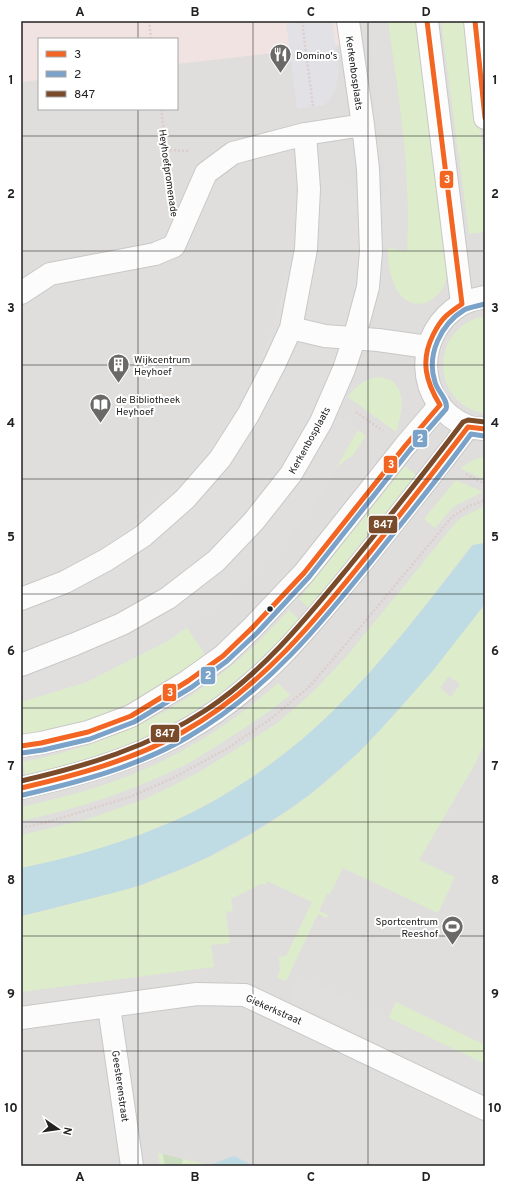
<svg xmlns="http://www.w3.org/2000/svg" width="506" height="1187" font-family="Overpass,sans-serif">
<rect width="100%" height="100%" fill="#f0eeeb"/>
<!-- residential -->
<path fill="#dfdedc" fill-rule="evenodd" d="M21 21H485V1166H21ZM39 39H177V109H39Z"/>
<!-- commercial -->
<path fill="#f1e3e1" d="M21 21H339L343 45 177 64V39H39V80L21 82Z"/>
<!-- grass -->
<path fill="#ddeccb" fill-rule="evenodd" d="M388 21H420L449 271C445 287 436 304 417 304 410 303 403 299 399 293 391 283 387 261 388 249L405 239 407 237C410 164 398 93 388 21Z
M441 21H466L485 167V232L469 234Z
M480 317H485V414C477 412 469 409 462 404 440 387 436 351 457 331 463 324 471 320 480 317Z
M377 377C409 379 403 410 396 432L348 397C355 386 364 380 377 377Z
M354 427 366 436 351 458 350 457 334 469Z
M485 456V480L460 468 473 460Z
M405 466 416 475 309 608 299 599Z
M456 480 483 492 453 507 435 528 424 519Z
M485 506V543L472 545C428 602 384 661 333 711 282 761 218 805 152 830 110 847 65 859 21 868V835L88 819 145 799 172 786 199 772 251 740 277 723 289 713 313 692 346 657 457 521 464 516Z
M485 604V745L477 758 478 759 419 860 455 877 438 913 343 868 330 894H327L319 911 328 915 327 918 318 914 286 981 277 978 280 970 279 957 286 956 312 902 267 881 265 885 261 884 231 899 233 911 226 912 230 943 211 945 214 967 21 992V916C46 911 70 904 94 897 109 893 123 890 138 886 219 859 298 812 359 752 405 706 445 655 485 604ZM449 676 460 684 451 697 440 688Z
M289 610 300 620C275 645 250 670 222 692 187 718 148 738 107 753 81 763 53 769 26 776L22 762C130 742 216 692 289 610Z
M186 626 208 659 172 683 107 716 21 741V701Z
M278 683 290 695C273 709 256 721 238 732 220 744 202 756 183 766 132 791 77 809 21 821V807C60 798 100 788 138 772 190 750 236 720 278 683Z
M396 1002 485 1045V1064L388 1018Z
M158 1153 163 1154 165 1166H160Z
M183 1159 209 1165 208 1166H181Z"/>
<!-- forest -->
<path fill="#cbdec1" d="M163 1154 183 1159 181 1166H165Z"/>
<!-- parking -->
<path fill="#e0dfde" d="M367 21H387L405 150 408 213 407 252 363 241 351 313 322 402 358 430 320 496 282 546 242 585 210 611 168 641 87 682 21 702V589L67 570 99 549 131 526 190 472 216 439 241 401 257 366 267 342 277 313 286 274 297 277 324 177 387 196Z
M300 975 485 1064V1094L288 1000Z"/>
<!-- plaza -->
<path fill="#e2e1e5" d="M286 21H332L339 72 336 86 334 93 330 100 324 105 297 109Z"/>
<!-- water -->
<path fill="#bfdbe3" d="M485 543V604L431 673 379 731 358 753 313 792 288 810 250 834 210 856 186 867 138 886 113 893 21 916V868C65 859 110 847 152 830 218 805 282 761 333 711 384 661 428 602 473 545Z
M234 1156 254 1166H209V1165Z"/>
<g fill="none" stroke-linecap="round" stroke-linejoin="round">
<defs>
<path id="minor" d="M427 21 462 304
M475 21 485 118
M21 293 50 274 155 254 174 246 206 173 233 153 305 134 363 125
M485 297C477 299 469 300 462 304 413 332 414 404 467 426 472 429 479 428 485 429
M291 328 325 336 378 340 428 347
M21 599 65 582 106 560 143 536 185 499 220 459 248 415 274 365 291 328 306 249 309 189 305 134
M21 665 75 644 122 624 168 598 216 561 254 521 291 474 321 422 344 369 354 339 368 287 371 251 368 169 363 125 348 21
M21 746 41 743 88 732 131 716 188 681 223 656 252 628 304 573 405 446 440 405
M21 788C78 775 132 760 183 732 259 691 312 623 365 558 400 514 435 471 468 427
M109 1007 132 1166
M21 1018 197 994 245 995 485 1109"/>
</defs>
<!-- minor casing -->
<use href="#minor" stroke="#c9c8c7" stroke-width="24"/>
<!-- path -->
<path stroke="#dccecd" stroke-width="2.5" stroke-dasharray="2 2" stroke-linecap="butt" d="M149 21 151 39
M302 21 313 106
M161 109 171 182
M166 150 189 151
M356 412 383 431
M466 474 485 484
M21 828 44 823 130 797 173 778 228 748 269 720 308 688 342 649 452 517 469 506 485 500"/>
<!-- minor -->
<use href="#minor" stroke="#fdfcfc" stroke-width="22"/>
<defs>
<path id="bus-1" d="M475 21 485 118
M21 746 41 743 88 732 131 716 188 681 223 656 252 628 304 573 405 446 440 405C426 382 420 361 433 335 436 329 440 322 445 317 450 312 456 308 462 304L427 21
M21 788C77 775 133 760 183 732 260 689 317 619 371 551 404 510 436 469 468 427L485 429"/>
<path id="bus-2" d="M22 753 43 750 90 739 134 722 192 687 227 661 257 633 309 577 410 450 446 409C449 400 437 391 435 382 426 355 441 324 464 310 470 307 478 306 485 304
M23 795C79 782 137 767 188 737 267 691 321 624 378 553 409 514 441 475 471 434L484 436"/>
<path id="bus-3" d="M21 781C86 766 150 747 206 710 262 673 305 620 347 569 386 521 425 472 463 422L468 420 485 422"/>
</defs>
<!-- bus-1 casing -->
<use href="#bus-1" stroke="#fff" stroke-width="8"/>
<!-- bus-2 casing -->
<use href="#bus-2" stroke="#fff" stroke-width="8"/>
<!-- bus-3 casing -->
<use href="#bus-3" stroke="#fff" stroke-width="8"/>
<!-- bus-1 -->
<use href="#bus-1" stroke="#f26522" stroke-width="5"/>
<!-- bus-2 -->
<use href="#bus-2" stroke="#7ba2c8" stroke-width="5"/>
<!-- bus-3 -->
<use href="#bus-3" stroke="#7a4b2a" stroke-width="5"/>
</g>
<!-- grid -->
<path fill="none" stroke="#222" stroke-width="1" stroke-opacity="0.55" d="M138 21V39M253 21V1166M368 21V1166M138 109V1166M21 136H485M21 251H485M21 365H485M21 479H485M21 594H485M21 708H485M21 822H485M21 936H485M21 1051H485"/>
<!-- icons -->
<defs>
<symbol id="restaurant-pin" viewBox="-11 -11 22 30"><path d="M0 17L-7.5 6A9.5 9.5 0 1 1 7.5 6Z" fill="#6a6968" stroke="#fff"/><path d="M-5-6h1v4h1v-4h1v4h1v-4h1v5L-1.5 .5V6h-2V.5L-5-1ZM5-6V6H3V1.5H1.5Q1.5-4 5-6Z" fill="#fff"/></symbol>
<symbol id="building-pin" viewBox="-11 -11 22 30"><path d="M0 17L-7.5 6A9.5 9.5 0 1 1 7.5 6Z" fill="#6a6968" stroke="#fff"/><path d="M-4-6H4V6H1V3H-1V6H-4ZM-2.5-4.3h1.7v1.8h-1.7ZM.8-4.3h1.7v1.8H.8ZM-2.5-1h1.7V.8h-1.7ZM.8-1h1.7V.8H.8Z" fill="#fff"/></symbol>
<symbol id="library-pin" viewBox="-11 -11 22 30"><path d="M0 17L-7.5 6A9.5 9.5 0 1 1 7.5 6Z" fill="#6a6968" stroke="#fff"/><path d="M-6-4Q-3-5.5-.7-3.5V5Q-3 3-6 4ZM6-4Q3-5.5 .7-3.5V5Q3 3 6 4Z" fill="#fff"/></symbol>
<symbol id="stadium-pin" viewBox="-11 -11 22 30"><path d="M0 17L-7.5 6A9.5 9.5 0 1 1 7.5 6Z" fill="#6a6968" stroke="#fff"/><path d="M0-5a6.5 5 0 1 0 0 10a6.5 5 0 1 0 0-10ZM-3.5-1.8h7v3.6h-7Z" fill="#fff"/></symbol>
</defs>
<g fill-rule="evenodd">
<use href="#restaurant-pin" x="268" y="42" width="25" height="34"/>
<use href="#building-pin" x="106" y="352" width="25" height="34"/>
<use href="#library-pin" x="88" y="392" width="25" height="34"/>
<use href="#stadium-pin" x="440" y="914" width="25" height="34"/>
</g>
<!-- markers -->
<circle fill="#222" stroke="#fff" stroke-width="1.5" cx="270" cy="609" r="3.5"/>
<g text-anchor="middle" stroke-width="4" stroke-linejoin="round" paint-order="stroke">
<!-- poi labels -->
<g font-size="10" fill="#222" stroke="#fff" text-anchor="start">
<text x="296" y="59">Domino's</text>
<text x="134" y="363">Wijkcentrum<tspan x="134" dy="12">Heyhoef</tspan></text>
<text x="116" y="403">de Bibliotheek<tspan x="116" dy="12">Heyhoef</tspan></text>
<text x="438" y="925" text-anchor="end">Sportcentrum<tspan x="438" dy="12">Reeshof</tspan></text>
</g>
<!-- street labels -->
<g font-size="10" fill="#222" stroke="#fff">
<text transform="translate(355 73) rotate(82)" y="4">Kerkenbosplaats</text>
<text transform="translate(169 173) rotate(82)" y="4">Heyhoefpromenade</text>
<text transform="translate(309 440) rotate(-61)" y="4">Kerkenbosplaats</text>
<text transform="translate(274 1009) rotate(24)" y="4">Giekerkstraat</text>
<text transform="translate(121 1086) rotate(82)" y="4">Geesterenstraat</text>
</g>
</g>
<g stroke="#fff" stroke-width="1.5">
<rect x="439" y="170" width="15" height="19" rx="4" fill="#f26522"/>
<rect x="412" y="429" width="16" height="19" rx="4" fill="#7ba2c8"/>
<rect x="383" y="455" width="15" height="19" rx="4" fill="#f26522"/>
<rect x="368" y="515" width="30" height="19" rx="4" fill="#7a4b2a"/>
<rect x="200" y="666" width="16" height="19" rx="4" fill="#7ba2c8"/>
<rect x="162" y="683" width="15" height="19" rx="4" fill="#f26522"/>
<rect x="150" y="724" width="30" height="19" rx="4" fill="#7a4b2a"/>
</g>
<g font-size="11" text-anchor="middle" font-weight="bold" fill="#fff">
<text x="447" y="183">3</text>
<text x="420" y="442">2</text>
<text x="391" y="468">3</text>
<text x="383" y="528">847</text>
<text x="208" y="679">2</text>
<text x="170" y="696">3</text>
<text x="165" y="737">847</text>
</g>
<!-- border -->
<rect width="506" height="1187" fill="none" stroke="#ffffff" stroke-width="44"/>
<!-- legend -->
<rect x="38" y="38" width="140" height="72" fill="#ffffff" stroke="#a7a7a7"/>
<rect x="46" y="51" width="20" height="6" fill="#f26522" stroke="#a7a7a7"/>
<text x="74" y="58" font-size="12" fill="#222222">3</text>
<rect x="46" y="71" width="20" height="6" fill="#7ba2c8" stroke="#a7a7a7"/>
<text x="74" y="78" font-size="12" fill="#222222">2</text>
<rect x="46" y="91" width="20" height="6" fill="#7a4b2a" stroke="#a7a7a7"/>
<text x="74" y="98" font-size="12" fill="#222222">847</text>
<!-- north arrow -->
<g transform="translate(58 1129) rotate(103)" stroke="#ffffff" stroke-width="3" paint-order="stroke">
<path d="M0-3L7 15L0 10L-7 15Z" fill="#222222"/>
<text y="-6" font-size="11" font-weight="bold" text-anchor="middle" fill="#222222">N</text>
</g>
<rect x="22" y="22" width="462" height="1143" fill="none" stroke="#222" stroke-width="1.5"/>
<g font-size="13" text-anchor="middle" font-weight="bold" fill="#222">
<text x="80" y="16">A</text>
<text x="195" y="16">B</text>
<text x="311" y="16">C</text>
<text x="426" y="16">D</text>
<text x="11" y="84">1</text>
<text x="495" y="84">1</text>
<text x="11" y="198">2</text>
<text x="495" y="198">2</text>
<text x="11" y="312">3</text>
<text x="495" y="312">3</text>
<text x="11" y="427">4</text>
<text x="495" y="427">4</text>
<text x="11" y="541">5</text>
<text x="495" y="541">5</text>
<text x="11" y="655">6</text>
<text x="495" y="655">6</text>
<text x="11" y="770">7</text>
<text x="495" y="770">7</text>
<text x="11" y="884">8</text>
<text x="495" y="884">8</text>
<text x="11" y="998">9</text>
<text x="495" y="998">9</text>
<text x="11" y="1112">10</text>
<text x="495" y="1112">10</text>
<text x="80" y="1181">A</text>
<text x="195" y="1181">B</text>
<text x="311" y="1181">C</text>
<text x="426" y="1181">D</text>
</g>
</svg>
